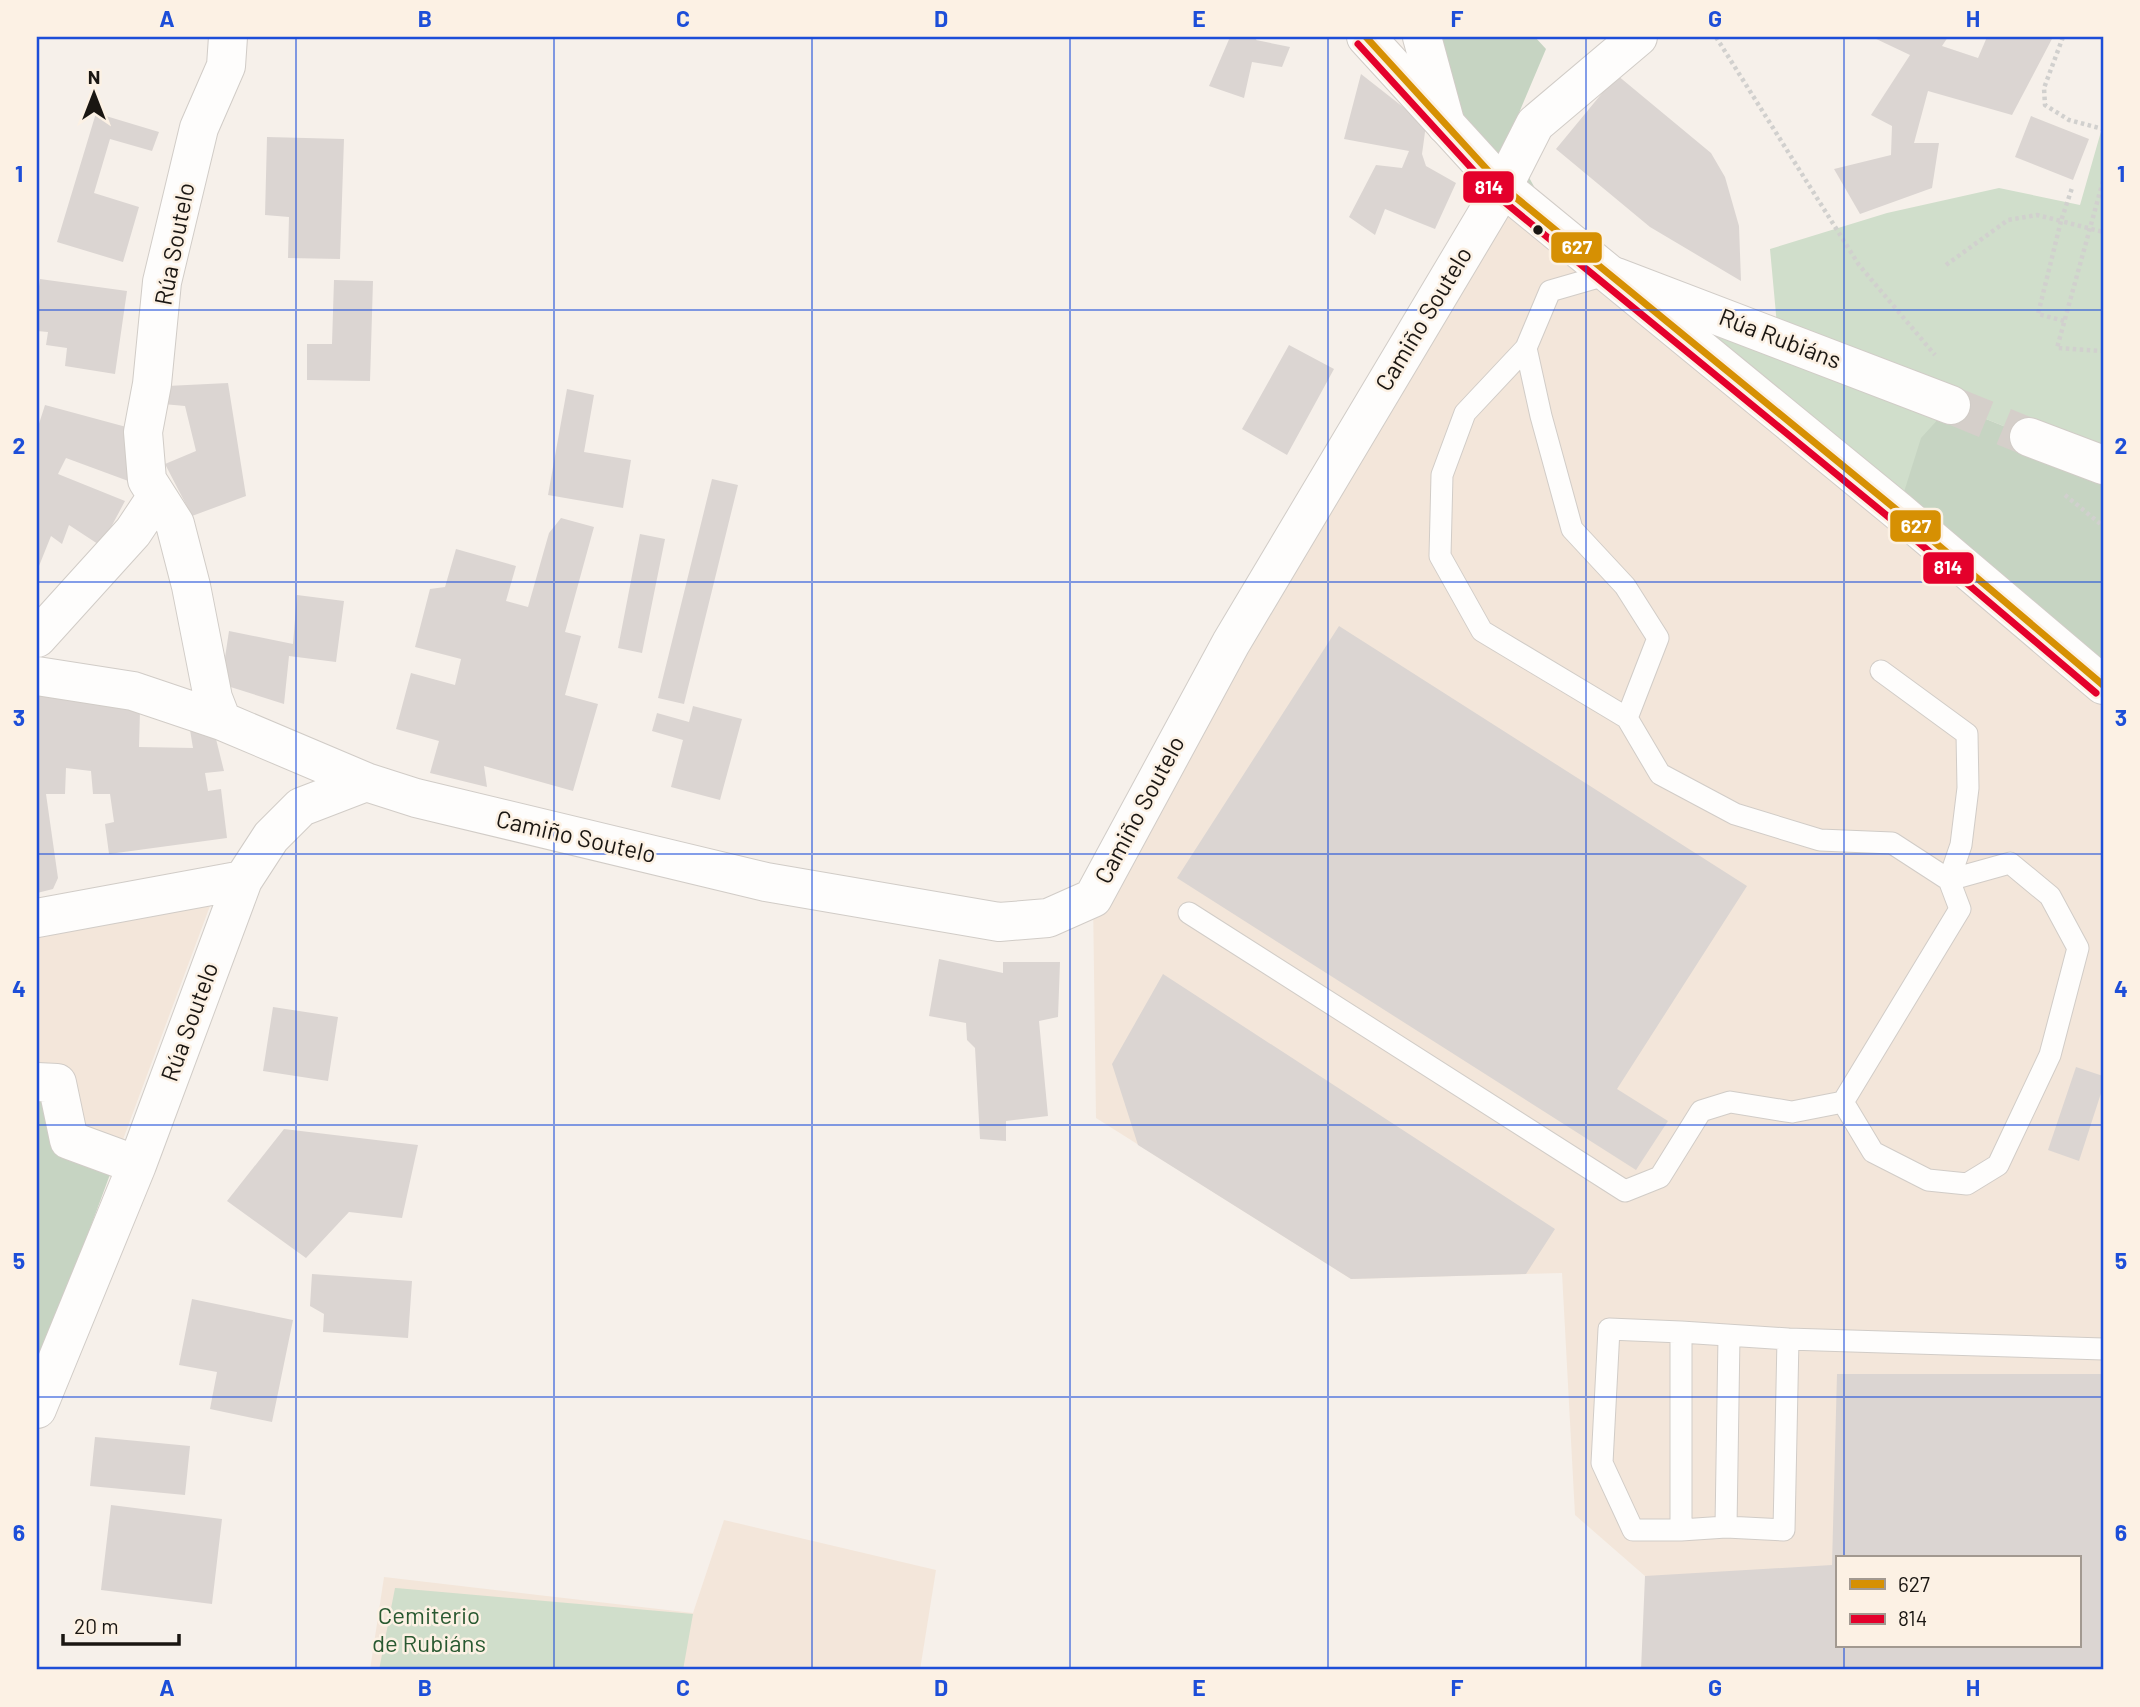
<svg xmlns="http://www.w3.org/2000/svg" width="2140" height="1707" font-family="Barlow,sans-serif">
<rect width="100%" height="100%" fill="#f6f0ea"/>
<!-- built -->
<path fill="#f3e6da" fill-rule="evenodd" d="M1503 187 2103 680V1670H1646L1645 1576 1575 1515 1562 1273 1351 1279 1096 1118 1093 898ZM1837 1558H2079V1646H1837Z
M226 863 112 1169 37 1094V904Z
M724 1520 936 1570 920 1670H370L384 1577 693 1613Z"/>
<!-- green -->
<path fill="#d0decb" d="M2102 128 2103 466 1951 405 1898 511 1609 274 1778 336 1770 249 1887 213 1999 188 2080 205Z
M395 1588H396L693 1614 683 1670H379Z"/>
<!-- forest -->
<path fill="#c6d4c2" d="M1422 37H1535L1546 49 1508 139 1560 234 1446 125Z
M1951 405 2103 466V685L1898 511 1921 438Z
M37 1094 112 1169 37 1372Z"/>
<!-- building -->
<path fill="#dbd5d2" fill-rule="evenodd" d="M1230 37H1257L1256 40 1290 47 1282 67 1252 62 1244 98 1209 86Z
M1872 37H1948L1942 46 1978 58 1987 37H2053L2012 115 1928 91 1914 143H1939L1932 188 1860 214 1834 169 1891 155 1892 126 1871 115 1910 55Z
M1361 74 1426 125 1422 154 1426 166 1456 183 1435 229 1385 209 1375 235 1349 217 1376 165 1402 168 1409 151 1344 139Z
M1617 75 1711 153 1725 177 1739 226 1741 281 1650 227 1556 149Z
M96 113 159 132 152 151 110 139 94 193 139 207 123 262 57 242Z
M2031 116 2089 139 2073 180 2015 157Z
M267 137 344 139 340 259 288 258 289 217 265 215Z
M40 279 127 291 115 374 65 366 67 348 46 345 48 332 37 331V302Z
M334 280 373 281 370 381 307 380V344H332Z
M1289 345 1334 369 1287 455 1242 429Z
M228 383 246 496 192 516 165 464 196 451 185 406 163 404 167 386Z
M567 389 594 395 584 452 631 460 623 508 548 495Z
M45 405 130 428 131 482 66 458 58 474 125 501 101 546 69 525 62 544 51 536 37 571V430Z
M712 479 738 485 684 704 658 698Z
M561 518 594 527 565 632 581 636 565 695 598 704 573 791 484 766 487 787 430 773 439 741 396 729 411 673 455 685 461 659 415 647 430 589 445 587 456 549 516 566 506 601 528 607 549 533Z
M640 534 665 539 642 653 618 648Z
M297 595 344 601 336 662 289 656 284 704 221 684 229 631 293 644Z
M1339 626 1747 886 1617 1089 1668 1121 1636 1170 1177 878Z
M37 691 140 711 139 747 193 748 190 730 213 727 224 771 205 773 208 791 221 789 227 838 109 854 105 824 114 822 110 794H93L91 771 66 768 65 794H46L58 878 53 889 37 893Z
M693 706 742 719 720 800 671 787 683 740 652 731 657 713 689 722Z
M939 959 1003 973V962H1060L1058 1017 1039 1021 1048 1116 1006 1121V1141L980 1139 975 1048 967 1040 966 1023 929 1016Z
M1163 974 1555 1229 1526 1274 1351 1279 1138 1145 1112 1064Z
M273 1007 338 1017 328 1081 263 1071Z
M2076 1067 2103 1076V1087L2079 1161 2048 1150Z
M284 1129 418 1145 402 1218 349 1212 306 1258 227 1201Z
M312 1274 412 1281 408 1338 323 1332 324 1314 310 1306Z
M192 1299 293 1320 272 1422 210 1409 217 1372 179 1365Z
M1837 1374H2103V1670H1641L1645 1576 1832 1565ZM1837 1558H2079V1646H1837Z
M95 1437 190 1446 185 1495 90 1486Z
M111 1505 222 1519 212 1604 101 1590Z"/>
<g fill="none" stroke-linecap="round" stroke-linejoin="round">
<!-- minor-tunnel -->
<path stroke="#d5cfca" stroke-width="38" stroke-dasharray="38 19" stroke-linecap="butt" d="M1951 405 2029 437"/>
<defs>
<path id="service" d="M1526 348 1465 413 1442 475 1440 556 1482 631 1627 718
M1189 913 1625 1191 1660 1177 1701 1111 1730 1102 1792 1112 1843 1102 1960 909 1949 880 1892 843 1820 840 1735 814 1660 774 1627 718 1658 638 1625 586 1572 529 1541 416 1526 348 1550 291 1609 274
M1843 1102 1873 1152 1928 1180 1967 1184 1998 1165 2050 1055 2078 948 2050 896 2010 863 1949 880 1961 845 1968 788 1967 734 1881 671
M1681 1332V1530H1633L1602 1463 1609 1329 1681 1332 1788 1339
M1726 1527 1784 1530 1788 1339 2103 1349
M1681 1530 1726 1527 1729 1336"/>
<path id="minor" d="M1422 37 1446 125
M1616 277 1951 405
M2029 437 2103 465
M37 638 133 532 157 496
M37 676 133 691 222 721 366 782 301 807 271 837 243 880 137 1165 37 1409
M222 721 213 698 191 586 175 524 147 480 143 432 152 384 162 282 199 128 226 66 228 37
M366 782 416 798 766 882 999 922 1048 918 1093 898 1231 643 1503 187 1535 124 1638 37
M37 918 243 880
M37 1082 57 1083 69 1140 137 1165"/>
<path id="primary" d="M1366 37 1503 187 1898 511 2103 685"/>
</defs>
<!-- service casing -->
<use href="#service" stroke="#d1ccc7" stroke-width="23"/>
<!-- minor casing -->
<use href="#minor" stroke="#d1ccc7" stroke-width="40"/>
<!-- primary casing -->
<use href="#primary" stroke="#d1ccc7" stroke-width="40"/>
<!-- path -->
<path stroke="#d1d0ce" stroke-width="4.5" stroke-dasharray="3.5 3.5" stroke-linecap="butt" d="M1716 37 1859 265 1935 355
M2063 37 2044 88 2045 105 2069 120 2103 129
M2103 181 2057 348 2103 351
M1946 265 2008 220 2037 215 2061 221 2072 188
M2064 321 2038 314 2061 221 2103 232
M2065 495 2103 526"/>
<!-- service -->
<use href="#service" stroke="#fefdfc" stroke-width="21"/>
<!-- minor -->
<use href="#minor" stroke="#fefdfc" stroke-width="38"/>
<!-- primary -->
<use href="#primary" stroke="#fefdfc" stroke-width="38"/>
<defs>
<path id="bus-1" d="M1366 37 1503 187 1898 511 2103 685"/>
<path id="bus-2" d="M1358 44 1496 195 1891 519 2096 693"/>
</defs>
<!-- bus-1 casing -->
<use href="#bus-1" stroke="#fcf1e4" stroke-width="12"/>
<!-- bus-2 casing -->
<use href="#bus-2" stroke="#fcf1e4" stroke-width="12"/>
<!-- bus-1 -->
<use href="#bus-1" stroke="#d69003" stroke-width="7"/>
<!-- bus-2 -->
<use href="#bus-2" stroke="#e4002b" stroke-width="7"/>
</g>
<!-- grid -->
<path fill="none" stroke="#1d4ed8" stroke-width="2" stroke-opacity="0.55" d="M296 37V1670M554 37V1670M812 37V1670M1070 37V1670M1328 37V1670M1586 37V1670M1844 37V1558M37 310H2103M37 582H2103M37 854H2103M37 1125H2103M37 1397H2103M1844 1646V1670"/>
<!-- markers -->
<circle fill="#1a1612" stroke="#fcf1e4" stroke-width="2.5" cx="1538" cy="230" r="6"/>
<g text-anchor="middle" stroke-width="5" stroke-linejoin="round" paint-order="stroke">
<!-- street labels -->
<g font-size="24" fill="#1a1612" stroke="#fcf1e4">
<text transform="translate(175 244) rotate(-79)" y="8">Rúa Soutelo</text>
<text transform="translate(1424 319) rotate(-59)" y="8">Camiño Soutelo</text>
<text transform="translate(1780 339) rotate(21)" y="8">Rúa Rubiáns</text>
<text transform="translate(1140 810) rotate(-62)" y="8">Camiño Soutelo</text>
<text transform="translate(576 837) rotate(13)" y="8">Camiño Soutelo</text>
<text transform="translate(190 1022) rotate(-70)" y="8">Rúa Soutelo</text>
</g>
<!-- park labels -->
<g font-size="24" fill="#295931" stroke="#fcf1e4">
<text x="429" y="1624">Cemiterio<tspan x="429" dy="28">de Rubiáns</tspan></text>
</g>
</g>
<g stroke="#fcf1e4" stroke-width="2.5">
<rect x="1462" y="170" width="53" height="34" rx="7" fill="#e4002b"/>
<rect x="1550" y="231" width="53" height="33" rx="7" fill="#d69003"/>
<rect x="1889" y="509" width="53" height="34" rx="7" fill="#d69003"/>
<rect x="1922" y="551" width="53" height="34" rx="7" fill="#e4002b"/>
</g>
<g font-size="19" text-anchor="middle" font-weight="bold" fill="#fff">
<text x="1489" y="194">814</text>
<text x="1577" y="254">627</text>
<text x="1916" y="533">627</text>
<text x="1948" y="574">814</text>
</g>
<!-- border -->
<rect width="2140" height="1707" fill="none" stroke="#fcf1e4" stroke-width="77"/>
<!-- legend -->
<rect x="1836" y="1556" width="245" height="91" fill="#fcf1e4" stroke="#a29990" stroke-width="2"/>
<rect x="1850" y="1579" width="35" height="10" fill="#d69003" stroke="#a29990" stroke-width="2"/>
<text x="1898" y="1592" font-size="21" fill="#1a1612">627</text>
<rect x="1850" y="1614" width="35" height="10" fill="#e4002b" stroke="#a29990" stroke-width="2"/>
<text x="1898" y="1626" font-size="21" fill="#1a1612">814</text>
<!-- north arrow -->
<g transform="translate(94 94)" stroke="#fcf1e4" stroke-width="5" paint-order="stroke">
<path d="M0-5L12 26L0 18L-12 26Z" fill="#1a1612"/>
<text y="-10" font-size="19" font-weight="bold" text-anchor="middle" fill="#1a1612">N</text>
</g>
<!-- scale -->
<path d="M63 1634v10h116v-10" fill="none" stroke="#1a1612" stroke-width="3.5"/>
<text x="74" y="1634" font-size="21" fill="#1a1612" stroke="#fcf1e4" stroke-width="5" paint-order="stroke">20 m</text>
<rect x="38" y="38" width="2064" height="1630" fill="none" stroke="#1d4ed8" stroke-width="2.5"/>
<g font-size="23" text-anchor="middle" font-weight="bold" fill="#1d4ed8">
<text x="167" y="27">A</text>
<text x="425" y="27">B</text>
<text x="683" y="27">C</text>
<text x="941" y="27">D</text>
<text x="1199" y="27">E</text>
<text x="1457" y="27">F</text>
<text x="1715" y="27">G</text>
<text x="1973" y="27">H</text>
<text x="19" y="182">1</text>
<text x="2121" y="182">1</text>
<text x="19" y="454">2</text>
<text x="2121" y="454">2</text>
<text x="19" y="726">3</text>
<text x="2121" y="726">3</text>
<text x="19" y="997">4</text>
<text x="2121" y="997">4</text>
<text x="19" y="1269">5</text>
<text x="2121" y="1269">5</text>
<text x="19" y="1541">6</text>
<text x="2121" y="1541">6</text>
<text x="167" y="1696">A</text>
<text x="425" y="1696">B</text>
<text x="683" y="1696">C</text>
<text x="941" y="1696">D</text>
<text x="1199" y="1696">E</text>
<text x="1457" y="1696">F</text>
<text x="1715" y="1696">G</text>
<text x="1973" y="1696">H</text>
</g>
</svg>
